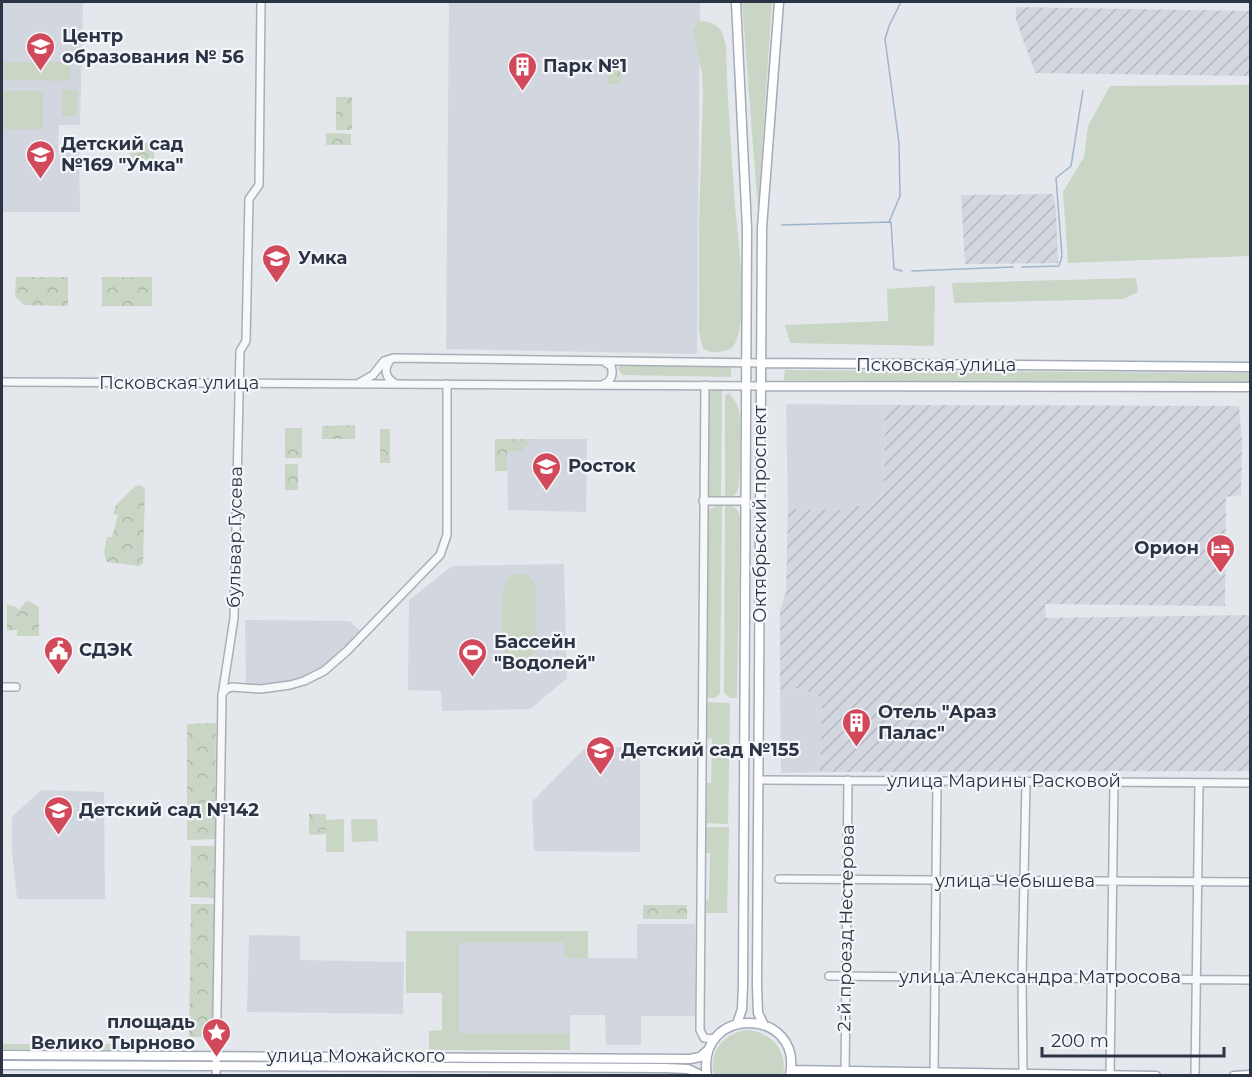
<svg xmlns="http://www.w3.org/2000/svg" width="1252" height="1077" font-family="Montserrat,sans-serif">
<defs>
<pattern id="industrial-furrows" width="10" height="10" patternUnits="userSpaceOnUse" patternTransform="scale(1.5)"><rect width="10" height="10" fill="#d2d6de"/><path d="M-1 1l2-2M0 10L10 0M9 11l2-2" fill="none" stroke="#b4b8c0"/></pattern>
<pattern id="park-crowns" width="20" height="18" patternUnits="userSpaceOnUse" patternTransform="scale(1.5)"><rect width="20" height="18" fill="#c9d6c5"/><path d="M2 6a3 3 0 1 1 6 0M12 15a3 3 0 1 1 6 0" fill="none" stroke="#adb8ab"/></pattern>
</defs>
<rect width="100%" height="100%" fill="#e4e7ec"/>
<!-- built -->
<path fill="#d2d6de" d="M2 2H83L80 125H59L58 148H79L80 212H2Z
M449 2H700L697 354 446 349Z
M786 404 885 405 884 492 871 506H855L854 510 788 509Z
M532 439H587L586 512 508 510 507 451H522Z
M564 564 567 678 530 709 442 711 441 691 408 690 409 600 452 566Z
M245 620 350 621 361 632 349 645 317 671 301 679 274 686 246 685Z
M800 688 819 696 822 701 820 772 781 773 780 689Z
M587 746 640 748V852L534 851 532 802Z
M41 790 104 792 105 899H17L12 851V817Z
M637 924H695V1016H641V1045H606L605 1015H570V1033H459V942H565V958H637Z
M249 935 300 936V960L404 962 403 1014 247 1012Z"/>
<!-- industrial -->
<path fill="url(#industrial-furrows)" d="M1016 7 1250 11V76L1035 73 1016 20Z
M1053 194 1056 211 1058 263 965 264 961 195Z
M885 405 1239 406 1242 442 1241 495 1226 497 1225 606 1045 604 1046 618 1250 615V771L820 772 822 701 818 696 800 688 780 689V610L786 592 788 509 854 510 855 506H871L884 493Z"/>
<!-- green -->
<path fill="#c9d6c5" d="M742 2H772L758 211Z
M703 21C719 24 723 30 726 46 727 95 731 144 734 193 736 226 752 325 732 348 723 352 711 355 703 348L699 332V223L703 95 702 73 693 30 698 22Z
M2 62H70V81L2 80Z
M1250 85V256L1068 263 1063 192 1084 157 1088 126 1110 86Z
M62 90H77V116H62Z
M2 91H43V129H2Z
M1136 278 1138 292 1123 299 954 303 952 283Z
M935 286 934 346 790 343 785 325 888 321 887 289Z
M621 365 731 366V377L623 375 618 369Z
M785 370 1250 373V384L784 380Z
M713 388H722L721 495 719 498H711L708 495V394Z
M729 393C734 399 737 403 739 410 741 419 741 484 737 492 734 496 730 498 725 499V396Z
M133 488 144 499 127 515 116 505Z
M719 504 722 505 720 694 715 698H707L708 516 709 510Z
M725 505C733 506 737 507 740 516L737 698H730L724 693Z
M522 573C528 575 533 578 535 585 537 593 537 643 535 651 530 666 507 666 503 650 500 635 503 605 503 589 505 579 511 573 522 573Z
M707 702 730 703 728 824 706 823 707 783H711L712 739 706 738Z
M344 819V852H326V820Z
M351 819H377L378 841 352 842Z
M706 827H729L727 913H705V900L709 899 710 853H706Z
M406 931H588V958H565L564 942 459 943V1033H570V1050H429V1031L442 1030V993H406Z
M747 1030C772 1032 788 1051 783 1075H714C708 1052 724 1033 747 1030Z
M2 1044H70L69 1049H2Z
M85 1044H139L141 1048 137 1051 87 1049 85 1048Z"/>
<!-- park -->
<path fill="url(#park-crowns)" d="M608 62H622L621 84H608Z
M336 97H352V130H336Z
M326 133 351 134V145H326Z
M139 143H154V160H130V153L139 152Z
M16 277H68V306L24 305 15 296Z
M102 277H152V306H102Z
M355 425V439H322V426Z
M285 428H302V458H285Z
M380 429H390V463H380Z
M495 439H532L522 451H507V471H495Z
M285 464H298V490H285Z
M137 485 142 486 145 489 143 564 139 566 107 562C102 555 105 545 107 537H112L118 515 113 514 116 505 127 515 143 499 133 488Z
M26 601 31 602 39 607V636H17V630H7V605L14 606 19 610Z
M216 723 215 839 187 840V724Z
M309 814H326V834L309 835Z
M191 846H215L214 898 190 897Z
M191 904H215L213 1037H189Z
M643 905H687V919H643Z"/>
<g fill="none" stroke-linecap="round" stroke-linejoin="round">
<!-- stream -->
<path stroke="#9fb4cc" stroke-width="1.5" d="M889 222 900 196 899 143 885 39 889 26 901 2
M782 225 891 222 894 269 902 271
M1022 267 1059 266 1062 256 1056 178 1071 166 1083 90
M912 271 1013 267"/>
<defs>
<path id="minor" d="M391 359C383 369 385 378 396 384
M2 382 761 386
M359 383 373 375 384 361 393 358 761 363
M602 385C611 382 614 375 611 366L603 361
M705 385 700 1030 704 1038 715 1039
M703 501H746
M2 687H16
M222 694 226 689 232 687 261 689 290 685 304 681 324 671 347 651 440 555 447 535V384
M758 780 1250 783
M779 879 1250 882
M829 976 1250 980
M934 1075 937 781
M216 1076 222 696 234 618 240 351 246 341 249 199 259 185 261 2
M845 1076 848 780
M1023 1076 1022 977 1026 781
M1110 1076 1114 782
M1195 1076 1199 783"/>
<path id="major" d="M736 2 747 228 743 985 742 1009 737 1024
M761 363 1250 367
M761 386 1250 387
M764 1025 758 1013 757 985 762 228 779 2
M2 1055 690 1059 700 1057 708 1050
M2 1065 665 1068 688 1069 703 1076
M791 1070 1156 1076
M707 1076C695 1004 804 1007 790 1075
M1234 1076 1250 1075"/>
</defs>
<!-- minor casing -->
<use href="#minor" stroke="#a9aeb7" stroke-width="10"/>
<!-- major casing -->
<use href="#major" stroke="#a3abb8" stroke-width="11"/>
<!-- minor -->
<use href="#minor" stroke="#f7f8fa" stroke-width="7"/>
<!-- major -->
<use href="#major" stroke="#fff" stroke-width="8"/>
</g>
<!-- icons -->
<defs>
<symbol id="school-pin" viewBox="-11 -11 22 30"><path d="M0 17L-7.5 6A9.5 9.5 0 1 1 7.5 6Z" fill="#d1495b" stroke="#f4f6f9"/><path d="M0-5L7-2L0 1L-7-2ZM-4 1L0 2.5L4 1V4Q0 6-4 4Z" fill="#fff"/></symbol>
<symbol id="building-pin" viewBox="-11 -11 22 30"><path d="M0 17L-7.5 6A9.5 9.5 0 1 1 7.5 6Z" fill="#d1495b" stroke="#f4f6f9"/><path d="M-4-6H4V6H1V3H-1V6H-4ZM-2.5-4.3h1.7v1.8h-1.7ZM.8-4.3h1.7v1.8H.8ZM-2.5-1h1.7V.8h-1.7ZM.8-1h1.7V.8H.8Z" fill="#fff"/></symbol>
<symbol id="hotel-pin" viewBox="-11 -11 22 30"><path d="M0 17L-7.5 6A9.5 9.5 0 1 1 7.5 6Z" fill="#d1495b" stroke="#f4f6f9"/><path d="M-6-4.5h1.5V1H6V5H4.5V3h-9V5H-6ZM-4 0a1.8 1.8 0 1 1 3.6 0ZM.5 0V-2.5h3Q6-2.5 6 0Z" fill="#fff"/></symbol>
<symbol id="civic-pin" viewBox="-11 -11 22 30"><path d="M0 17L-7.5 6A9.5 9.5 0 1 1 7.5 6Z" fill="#d1495b" stroke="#f4f6f9"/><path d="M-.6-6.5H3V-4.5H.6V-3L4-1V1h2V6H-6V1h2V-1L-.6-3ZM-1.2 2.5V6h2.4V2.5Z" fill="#fff"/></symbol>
<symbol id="stadium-pin" viewBox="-11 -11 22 30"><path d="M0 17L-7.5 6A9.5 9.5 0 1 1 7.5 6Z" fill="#d1495b" stroke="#f4f6f9"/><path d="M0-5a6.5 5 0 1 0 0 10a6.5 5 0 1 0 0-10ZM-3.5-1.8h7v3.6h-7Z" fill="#fff"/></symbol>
<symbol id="sight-pin" viewBox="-11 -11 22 30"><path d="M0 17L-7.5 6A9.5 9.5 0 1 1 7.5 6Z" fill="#d1495b" stroke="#f4f6f9"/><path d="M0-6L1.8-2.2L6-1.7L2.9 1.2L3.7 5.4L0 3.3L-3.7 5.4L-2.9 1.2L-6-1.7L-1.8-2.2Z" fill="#fff"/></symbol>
</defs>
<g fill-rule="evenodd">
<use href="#school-pin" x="24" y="30" width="33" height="45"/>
<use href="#building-pin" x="506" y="50" width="33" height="45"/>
<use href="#school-pin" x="24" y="138" width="33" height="45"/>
<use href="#school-pin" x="260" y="242" width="33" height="45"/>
<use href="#school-pin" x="530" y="450" width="33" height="45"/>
<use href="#hotel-pin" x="1204" y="532" width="33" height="45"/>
<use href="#civic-pin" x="42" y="634" width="33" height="45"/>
<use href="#stadium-pin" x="456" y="636" width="33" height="45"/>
<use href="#building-pin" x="840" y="706" width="33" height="45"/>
<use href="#school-pin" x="584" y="734" width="33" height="45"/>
<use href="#school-pin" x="42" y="794" width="33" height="45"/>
<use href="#sight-pin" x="200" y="1016" width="33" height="45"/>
</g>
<g text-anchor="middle" stroke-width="4.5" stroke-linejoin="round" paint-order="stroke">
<!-- poi labels -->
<g font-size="18" font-weight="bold" fill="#2b3445" stroke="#f4f6f9" text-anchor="start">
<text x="62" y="42">Центр<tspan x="62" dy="21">образования № 56</tspan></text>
<text x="543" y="72">Парк №1</text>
<text x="61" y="150">Детский сад<tspan x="61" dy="21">№169 "Умка"</tspan></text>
<text x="298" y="264">Умка</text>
<text x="568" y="472">Росток</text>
<text x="1199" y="554" text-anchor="end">Орион</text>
<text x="494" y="648">Бассейн<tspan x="494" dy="21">"Водолей"</tspan></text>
<text x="79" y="656">СДЭК</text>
<text x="878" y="718">Отель "Араз<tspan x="878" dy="21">Палас"</tspan></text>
<text x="621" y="756">Детский сад №155</text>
<text x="79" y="816">Детский сад №142</text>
<text x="195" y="1028" text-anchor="end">площадь<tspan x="195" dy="21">Велико Тырново</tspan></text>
</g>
<!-- street labels -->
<g font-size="18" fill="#2b3445" stroke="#f4f6f9">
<text x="936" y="371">Псковская улица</text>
<text x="179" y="389">Псковская улица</text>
<text transform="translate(760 514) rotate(-90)" y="6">Октябрьский проспект</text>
<text transform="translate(235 537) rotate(-89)" y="6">бульвар Гусева</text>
<text x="1004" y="787">улица Марины Расковой</text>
<text x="1015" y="887">улица Чебышева</text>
<text transform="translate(846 928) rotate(-89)" y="6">2-й проезд Нестерова</text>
<text x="1040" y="983">улица Александра Матросова</text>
<text x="356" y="1062">улица Можайского</text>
</g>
</g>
<!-- border -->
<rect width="1252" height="1077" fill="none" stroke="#2b3445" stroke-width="6"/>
<!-- scale -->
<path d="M1042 1047v9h182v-9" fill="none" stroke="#2b3445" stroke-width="3"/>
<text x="1051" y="1047" font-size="18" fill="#2b3445" stroke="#f4f6f9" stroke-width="4.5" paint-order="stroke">200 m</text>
</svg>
